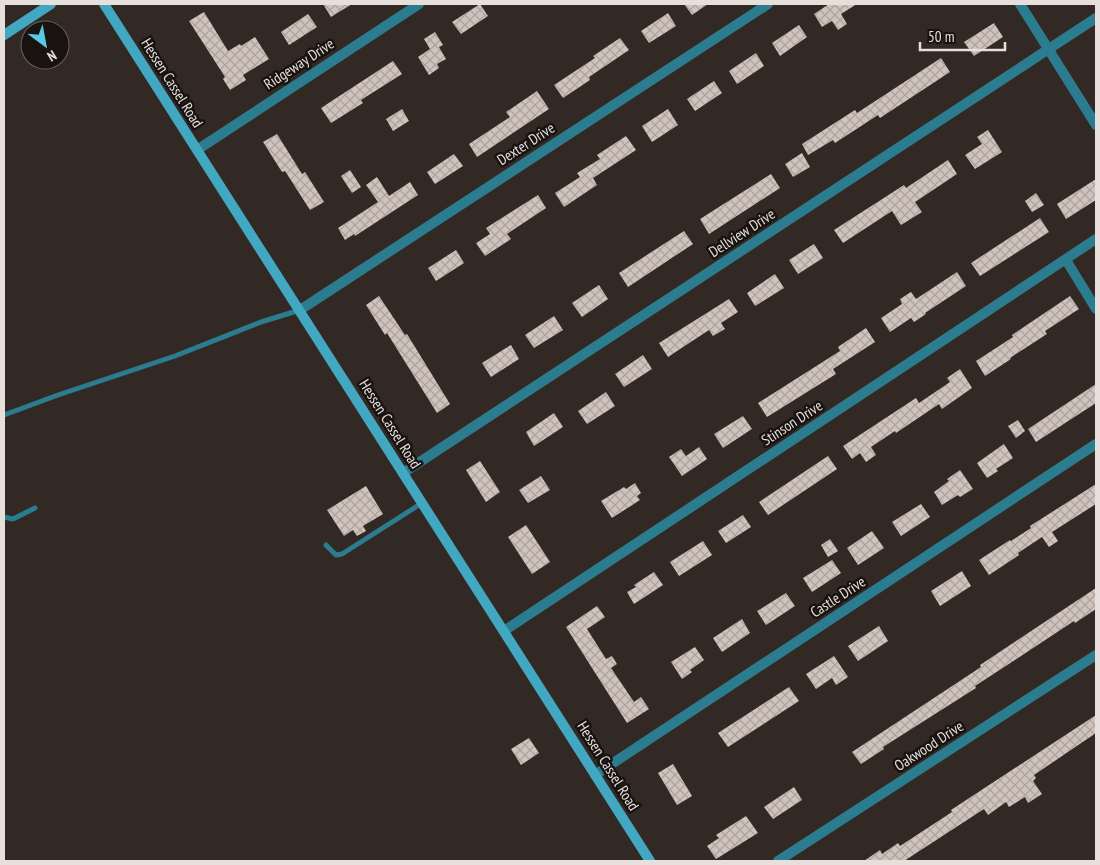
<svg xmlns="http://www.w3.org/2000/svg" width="1100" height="865" font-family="'PT Sans Narrow',sans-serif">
<defs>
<pattern id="building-cross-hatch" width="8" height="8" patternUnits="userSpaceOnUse" patternTransform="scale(1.25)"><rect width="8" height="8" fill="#d0c3bc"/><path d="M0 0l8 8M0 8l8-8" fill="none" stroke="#ada39e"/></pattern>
</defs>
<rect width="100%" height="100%" fill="#332924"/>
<!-- building -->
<path fill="url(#building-cross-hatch)" d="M323 4H352L331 17Z
M480 4 488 16 461 34 452 22Z
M684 4H708L692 15Z
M829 4H857L841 14 847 24 838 30 832 21 822 27 814 14Z
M204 12 228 51 240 44 241 46 255 37 269 59 243 75 246 80 230 90 223 79 225 77 189 21Z
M668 13 676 26 649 43 641 31Z
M308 14 317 27 289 45 281 32Z
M994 23 1003 37 974 56 964 42Z
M799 25 807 37 780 56 772 43Z
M435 32 443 45 439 47 446 59 437 64 439 68 429 75 418 57 430 49 424 39Z
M620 38 629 50 589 77 590 80 563 98 554 85 595 58 593 56Z
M756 53 764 66 737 84 729 71Z
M941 58 950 72 880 118 878 115 835 143 833 140 808 155 802 144 855 110 857 113Z
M393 61 402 74 361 100 363 103 331 123 321 108Z
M714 81 722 93 695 111 687 99Z
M537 91 549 109 477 157 469 144 510 117 506 112Z
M402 109 409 121 393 131 386 119Z
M668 109 678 125 652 142 642 126Z
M988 130 1002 152 975 169 965 155 982 144 977 137Z
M277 134 302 174 305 172 324 202 310 210 285 171 282 172 263 142Z
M626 136 636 150 593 178 597 185 564 207 555 193 580 177 577 173 600 159 597 155Z
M802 153 810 167 793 177 785 164Z
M454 154 463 166 435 184 427 172Z
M948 160 957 174 915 202 922 212 901 225 892 211 843 243 834 230 904 185 906 188Z
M350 170 361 187 352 193 341 176Z
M771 174 780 188 709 234 700 219Z
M377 177 389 196 410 182 418 195 355 236 354 234 345 240 338 228 378 202 366 185Z
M1096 179V200L1066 219 1057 204Z
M1036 193 1044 205 1032 212 1025 201Z
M538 195 546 208 507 234 511 239 485 256 476 243 490 234 486 228Z
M1040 218 1049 232 980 276 971 263Z
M684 231 693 244 628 287 619 273Z
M814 244 823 258 798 274 789 260Z
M456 250 464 263 436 281 428 268Z
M957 272 966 286 925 313 926 314 914 322 911 318 890 332 881 318 902 304 900 299 911 292 916 299Z
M775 274 784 288 755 306 747 293Z
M599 285 608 299 582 317 572 303Z
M379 296 405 335 407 334 450 404 437 413 387 333 385 335 366 305Z
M1070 296 1079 309 1045 331 1047 334 1010 358 1011 359 985 376 976 361 1013 337 1012 335Z
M729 299 738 312 721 323 725 329 713 336 709 330 668 357 659 343Z
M554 316 563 330 534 348 525 335Z
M866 328 875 342 833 369 836 374 767 417 758 403 840 351 838 347Z
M511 345 519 359 491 377 482 363Z
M643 355 652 369 624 387 615 374Z
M960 369 972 388 942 409 939 404 896 433 895 431 871 447 876 455 866 462 860 453 852 459 843 446 916 398 919 403 950 382 947 378Z
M1096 384V403L1036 442 1028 429Z
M606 392 615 406 587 424 578 411Z
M554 413 563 427 534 446 526 432Z
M743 416 752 429 723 448 714 434Z
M1018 420 1025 431 1016 438 1008 426Z
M1004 444 1013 458 996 469 998 471 987 478 977 463Z
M699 447 707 459 682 476 669 457 681 449 686 456Z
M828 456 837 469 768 515 759 502Z
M480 461 500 492 486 502 466 470Z
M960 470 973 489 960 497 958 495 942 505 934 492 949 481 947 479Z
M541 476 550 490 528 503 519 490Z
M635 483 641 493 637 496 640 500 612 518 601 501 624 487 626 489Z
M1096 484V504L1052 532 1058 541 1049 547 1042 537 1018 553 1019 555 989 575 979 560 1010 540 1011 541 1031 528 1030 526Z
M366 486 383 514 363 526 366 531 357 536 353 530 344 536 327 510Z
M921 504 930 517 901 536 892 522Z
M743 515 751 527 726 543 718 531Z
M526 525 550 562 532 574 508 537Z
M872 531 884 548 858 565 847 548Z
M830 539 838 551 828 557 821 545Z
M703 541 712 555 679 576 670 562Z
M832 560 841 573 812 592 803 578Z
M962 571 971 586 940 606 931 591Z
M654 572 663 585 634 604 627 592 636 587 634 585Z
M1096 588V609L1075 623 1074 621 1018 658 975 686 976 688 883 747 884 749 861 764 852 752 981 667 980 665Z
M786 593 795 606 766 625 757 611Z
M597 606 605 617 587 629 606 659 612 656 617 664 611 668 634 702 641 697 649 709 627 723 566 627Z
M742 619 750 633 722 652 713 638Z
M879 626 888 641 858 661 848 646Z
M695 647 704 660 690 670 692 672 682 679 671 662Z
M834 656 848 677 836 685 832 678 816 689 806 674Z
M789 687 799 701 728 747 718 733Z
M1096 715V733L1034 775 1036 778 1033 781 1042 794 1028 803 1025 797 1009 807 1006 802 988 815 984 809 904 861H864L880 850 882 854 898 843 900 846 952 812 951 810Z
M529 738 539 753 521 765 511 749Z
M673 764 692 796 677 805 658 773Z
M794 787 802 800 773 819 764 807Z
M746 816 758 833 716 859 707 846 719 838 716 835Z"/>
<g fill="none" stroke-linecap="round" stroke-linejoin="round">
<!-- service -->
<path stroke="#2c7c90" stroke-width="5" d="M4 415 58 395 175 356 261 322 300 310
M4 517 13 519 35 508
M326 545 336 555 342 554 422 503"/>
<!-- minor -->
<path stroke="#2c7c90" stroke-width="10" d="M1020 4 1096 125
M197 150 419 4
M1066 260 1096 309
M300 310 768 4
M403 473 1096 18
M504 631 1096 239
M595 775 1096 444
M778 861 1096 655"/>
<!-- secondary -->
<path stroke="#42a7c0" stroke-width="10" d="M104 4 650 861
M4 35 51 4"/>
</g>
<g text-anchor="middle" stroke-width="5" stroke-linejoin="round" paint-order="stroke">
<!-- street labels -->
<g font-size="15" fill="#e6dfdb" stroke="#181311">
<text transform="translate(299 64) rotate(-33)" y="5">Ridgeway Drive</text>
<text transform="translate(172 83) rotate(58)" y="5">Hessen Cassel Road</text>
<text transform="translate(526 144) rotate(-33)" y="5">Dexter Drive</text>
<text transform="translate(742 233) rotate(-33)" y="5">Dellview Drive</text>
<text transform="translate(792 423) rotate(-33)" y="5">Stinson Drive</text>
<text transform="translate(390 424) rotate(58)" y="5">Hessen Cassel Road</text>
<text transform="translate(838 597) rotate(-33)" y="5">Castle Drive</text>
<text transform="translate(929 746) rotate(-33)" y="5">Oakwood Drive</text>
<text transform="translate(608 766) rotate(58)" y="5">Hessen Cassel Road</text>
</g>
</g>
<!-- border -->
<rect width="1100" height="865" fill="none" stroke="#e6dfdb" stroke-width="10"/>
<!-- north arrow -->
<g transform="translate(45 45) rotate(148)"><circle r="24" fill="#181311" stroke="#6a6562"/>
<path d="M0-4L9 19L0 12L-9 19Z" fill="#59c8e5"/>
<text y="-8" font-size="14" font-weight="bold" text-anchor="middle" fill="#e6dfdb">N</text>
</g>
<!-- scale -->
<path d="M920 42v8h85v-8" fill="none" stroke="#e6dfdb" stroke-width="2.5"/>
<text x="928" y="42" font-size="15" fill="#e6dfdb" stroke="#181311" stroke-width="4" paint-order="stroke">50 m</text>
</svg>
